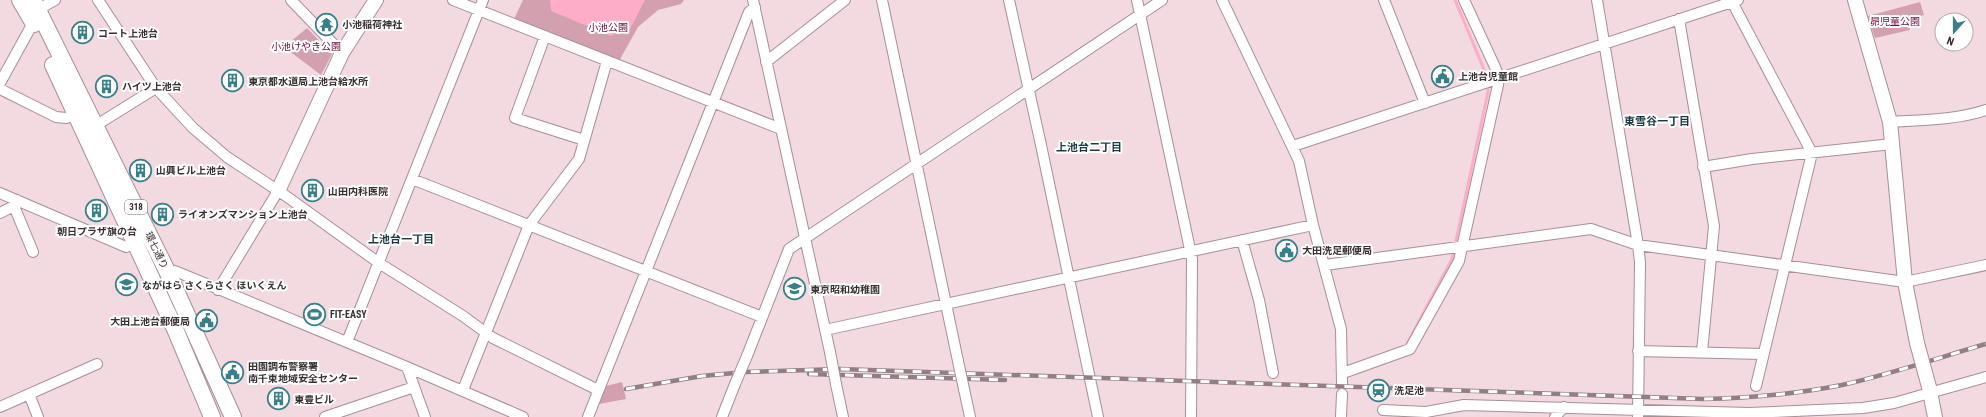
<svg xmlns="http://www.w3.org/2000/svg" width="1986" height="417" font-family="'Roboto Condensed','Noto Sans JP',sans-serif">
<rect width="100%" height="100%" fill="#f3d9e0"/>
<!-- green -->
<path fill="#d2a0af" d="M523 0H684L681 4 658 10 638 27 619 61 514 19Z
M1920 2 1924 15 1908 20 1910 30 1875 38 1868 16Z
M307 28 332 54 321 75 284 47Z
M622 382 626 399 599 404 606 386Z"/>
<!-- water -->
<path fill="#fdadc7" d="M550 0H645L629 31H620L611 36 551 11Z"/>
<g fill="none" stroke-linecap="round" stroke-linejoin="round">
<!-- stream -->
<path stroke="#fdadc7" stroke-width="3" d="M1455 0 1488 79
M1407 344 1452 259 1488 92V85"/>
<defs>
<path id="street" d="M98 0 156 88 193 128 227 157 286 196 379 263 463 316 493 338 598 390
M291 0 342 53
M453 0 781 129
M753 0 830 352
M882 0 958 361
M1009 0 1041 145 1098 417
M1137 0 1192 259 1191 417
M1222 0 1299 161 1313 225 1341 329 1342 384
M1384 0 1425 103
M1597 0 1638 245 1640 262 1638 417
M1731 0 1812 153 1756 386
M40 14 44 6 55 0
M1679 19 1714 226 1702 352
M545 36 515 118 584 140
M766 62 845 0
M0 83 33 23
M0 89 56 117 66 118 75 115
M1890 122C1922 120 1956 120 1986 110
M95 126 156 88
M1293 146 1738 0
M1703 167 1752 159 1892 144
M412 179 762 317
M0 193 126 247 134 243
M17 200 14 206 33 252
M0 213 14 206
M1242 240 1259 300 1273 373
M1325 265 1591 229 1638 245 1905 282 1986 265
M168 273 175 271 407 367 523 417
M218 290 278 191
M825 330 1313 225
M347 342 483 0
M1638 351 1762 354
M747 356 789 249 1162 0
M407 367 425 417
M1343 373 1410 349 1459 261 1498 85 1499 78 1495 67 1464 0
M836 384 843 417
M964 389 970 417
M463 390 529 225 579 159 607 61
M29 394 38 417
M0 407 97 364
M1383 410 1426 412 1464 405 1749 413 1863 408 1894 403 1986 377
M325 417 414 387
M588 417 749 12 755 7
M722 417 735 384
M1341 417 1342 394
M1555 417 1564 407"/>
<path id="secondary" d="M1855 0 1890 122 1905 282 1917 343
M278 191 342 53 376 0
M1929 387 1935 417"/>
<path id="primary" d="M20 0 34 24
M33 0 168 273 233 417
M53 65 175 329 212 417"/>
</defs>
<!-- street casing -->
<use href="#street" stroke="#a78f96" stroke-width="12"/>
<!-- secondary casing -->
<use href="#secondary" stroke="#a78f96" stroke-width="16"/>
<!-- primary casing -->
<use href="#primary" stroke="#a78f96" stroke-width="18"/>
<!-- street -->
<use href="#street" stroke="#fff" stroke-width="10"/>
<!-- secondary -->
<use href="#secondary" stroke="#fff" stroke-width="14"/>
<!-- primary -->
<use href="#primary" stroke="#fff" stroke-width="16"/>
<defs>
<path id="rail" d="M809 374 1005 380
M626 389 702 376 745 372 840 369 1703 399C1750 398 1796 394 1842 385 1891 374 1938 358 1986 344"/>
</defs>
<!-- rail casing -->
<use href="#rail" stroke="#907f84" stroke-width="4.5"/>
<!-- rail -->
<use href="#rail" stroke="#fff" stroke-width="3" stroke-dasharray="9" stroke-linecap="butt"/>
<defs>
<path id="street-bridge" d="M830 352 836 384
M958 361 964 389
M735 384 747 356"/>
<path id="secondary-bridge" d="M1917 343 1929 387"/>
</defs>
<!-- street-bridge casing -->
<use href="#street-bridge" stroke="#a78f96" stroke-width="12" stroke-linecap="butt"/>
<!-- secondary-bridge casing -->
<use href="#secondary-bridge" stroke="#a78f96" stroke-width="16" stroke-linecap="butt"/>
<!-- street-bridge -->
<use href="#street-bridge" stroke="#fff" stroke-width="10"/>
<!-- secondary-bridge -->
<use href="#secondary-bridge" stroke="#fff" stroke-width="14"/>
</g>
<!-- icons -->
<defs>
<symbol id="temple-ring" viewBox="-11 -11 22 22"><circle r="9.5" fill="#fff" stroke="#397f8a" stroke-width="1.5"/><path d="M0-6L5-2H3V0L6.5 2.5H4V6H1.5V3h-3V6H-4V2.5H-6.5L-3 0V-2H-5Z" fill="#397f8a"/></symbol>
<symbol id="building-ring" viewBox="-11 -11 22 22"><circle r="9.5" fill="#fff" stroke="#397f8a" stroke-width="1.5"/><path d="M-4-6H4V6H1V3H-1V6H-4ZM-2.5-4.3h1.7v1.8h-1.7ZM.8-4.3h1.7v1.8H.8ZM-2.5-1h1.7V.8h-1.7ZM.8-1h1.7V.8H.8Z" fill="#397f8a"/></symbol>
<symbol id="civic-ring" viewBox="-11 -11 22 22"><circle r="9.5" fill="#fff" stroke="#397f8a" stroke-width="1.5"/><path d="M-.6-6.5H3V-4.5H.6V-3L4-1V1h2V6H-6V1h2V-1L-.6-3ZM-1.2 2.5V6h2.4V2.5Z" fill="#397f8a"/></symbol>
<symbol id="school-ring" viewBox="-11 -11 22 22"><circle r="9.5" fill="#fff" stroke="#397f8a" stroke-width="1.5"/><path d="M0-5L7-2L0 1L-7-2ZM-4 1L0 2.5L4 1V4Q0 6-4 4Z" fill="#397f8a"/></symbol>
<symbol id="stadium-ring" viewBox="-11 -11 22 22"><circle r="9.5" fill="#fff" stroke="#397f8a" stroke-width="1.5"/><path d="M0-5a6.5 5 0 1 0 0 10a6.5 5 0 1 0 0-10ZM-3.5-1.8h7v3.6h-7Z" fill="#397f8a"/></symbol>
<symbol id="station-ring" viewBox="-11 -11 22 22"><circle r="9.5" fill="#fff" stroke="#397f8a" stroke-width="1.5"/><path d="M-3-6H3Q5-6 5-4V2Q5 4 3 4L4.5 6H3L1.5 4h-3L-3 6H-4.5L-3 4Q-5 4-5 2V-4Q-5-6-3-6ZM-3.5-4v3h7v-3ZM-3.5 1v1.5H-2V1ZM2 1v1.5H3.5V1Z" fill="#397f8a"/></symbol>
</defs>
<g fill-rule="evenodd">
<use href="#temple-ring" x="314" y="12" width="25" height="25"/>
<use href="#building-ring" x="70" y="20" width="25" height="25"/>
<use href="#civic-ring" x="1430" y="64" width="25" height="25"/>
<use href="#building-ring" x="220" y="68" width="25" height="25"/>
<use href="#building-ring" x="94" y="74" width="25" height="25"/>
<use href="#building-ring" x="128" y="158" width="25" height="25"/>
<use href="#building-ring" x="300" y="178" width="25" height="25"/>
<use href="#building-ring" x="84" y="198" width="25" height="25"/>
<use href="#building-ring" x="150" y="202" width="25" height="25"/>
<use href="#civic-ring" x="1274" y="238" width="25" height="25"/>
<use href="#school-ring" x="114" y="272" width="25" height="25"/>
<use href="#school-ring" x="782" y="276" width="25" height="25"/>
<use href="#stadium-ring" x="302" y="302" width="25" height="25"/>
<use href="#civic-ring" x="194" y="308" width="25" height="25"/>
<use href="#civic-ring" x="220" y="360" width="25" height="25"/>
<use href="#station-ring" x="1366" y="378" width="25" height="25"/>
<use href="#building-ring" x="266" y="386" width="25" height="25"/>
</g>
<g text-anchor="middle" stroke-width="4" stroke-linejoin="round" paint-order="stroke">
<!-- shield labels -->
<rect fill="#fff" stroke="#746d70" stroke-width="1" x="125" y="200" width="22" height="14" rx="3"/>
<g font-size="9" font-weight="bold" fill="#392f32">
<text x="136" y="210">318</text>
</g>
<!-- park labels -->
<g font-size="10" fill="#680b37" stroke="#fff">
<text x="1895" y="25">昴児童公園</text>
<text x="608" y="31">小池公園</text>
<text x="306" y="50">小池けやき公園</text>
</g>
<!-- poi labels -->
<g font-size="10" font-weight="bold" fill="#392f32" stroke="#fff" text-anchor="start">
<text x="342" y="28">小池稲荷神社</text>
<text x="98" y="37">コート上池台</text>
<text x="1458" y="80">上池台児童館</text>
<text x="248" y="85">東京都水道局上池台給水所</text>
<text x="122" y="90">ハイツ上池台</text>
<text x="156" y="174">山興ビル上池台</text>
<text x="328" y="195">山田内科医院</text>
<text x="178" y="218">ライオンズマンション上池台</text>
<text x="97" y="235" text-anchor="middle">朝日プラザ旗の台</text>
<text x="1302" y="254">大田洗足郵便局</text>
<text x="142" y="289">ながはら さくらさく ほいくえん</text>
<text x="810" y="293">東京昭和幼稚園</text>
<text x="330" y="318">FIT-EASY</text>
<text x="190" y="325" text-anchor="end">大田上池台郵便局</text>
<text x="248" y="370">田園調布警察署<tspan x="248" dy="12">南千束地域安全センター</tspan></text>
<text x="1394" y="394">洗足池</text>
<text x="294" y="403">東豊ビル</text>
</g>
<!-- street labels -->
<g font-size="10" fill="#392f32" stroke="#fff">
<text transform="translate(157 250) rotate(64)" y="4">環七通り</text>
</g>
<!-- neighbourhood labels -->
<g font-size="11" font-weight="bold" fill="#193b40" stroke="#fff">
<text x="1657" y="125">東雪谷一丁目</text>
<text x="1089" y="151">上池台二丁目</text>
<text x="401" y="243">上池台一丁目</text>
</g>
</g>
<!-- north arrow -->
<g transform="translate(1954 32) rotate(201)"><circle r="19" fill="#ffffff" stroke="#b0acad"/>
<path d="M0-3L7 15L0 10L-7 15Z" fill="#397f8a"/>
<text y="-6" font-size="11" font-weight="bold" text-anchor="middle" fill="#392f32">N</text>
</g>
</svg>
